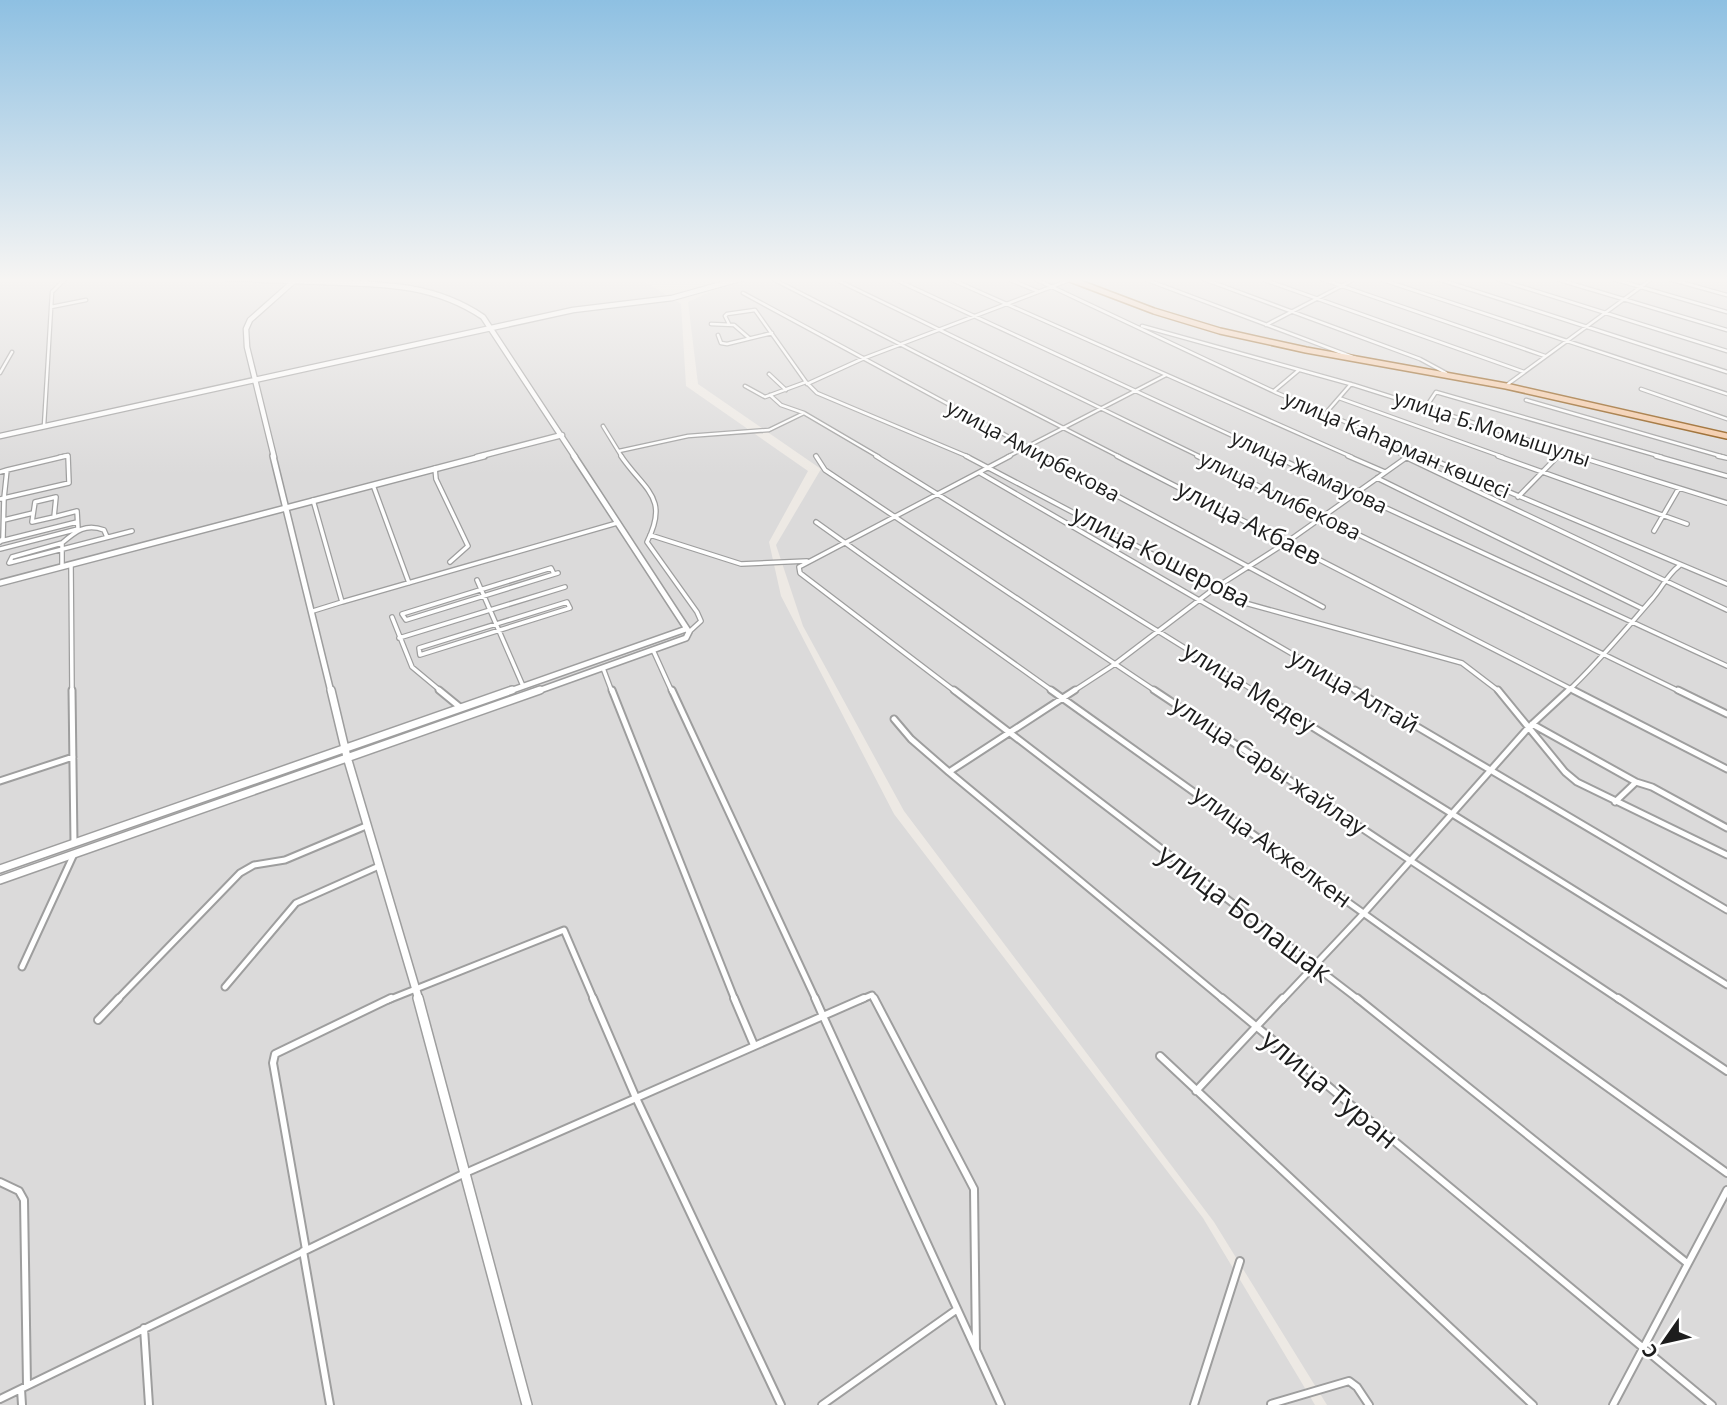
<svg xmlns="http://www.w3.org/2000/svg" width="1727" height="1405" font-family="'Open Sans',sans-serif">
<rect width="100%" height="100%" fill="#ede9e4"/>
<!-- residential -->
<path fill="#dbdada" d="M0 278H639L681 304 686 386 808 471 769 542 781 596 894 814 1203 1218 1315 1405H0Z
M729 278H1062L1153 314 1218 334 1294 352 1527 393 1727 438V1405H1327L1214 1222 904 811 803 626 776 545 821 469 698 384 688 302 729 283Z
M1074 278H1727V434L1608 405 1269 343 1159 312Z"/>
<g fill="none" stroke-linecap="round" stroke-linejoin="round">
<defs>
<path id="minor-far3" d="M771 278 1120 457
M833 278 1201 457
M892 278 1278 457
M948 278 1352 457
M1006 278 1037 291
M1033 278 1277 393 1428 457
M1142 278 1358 359
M1201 278 1420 359 1446 373
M1259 278 1524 372
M1319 278 1545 356
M1377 278 1727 394
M1435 278 1727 372
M1494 278 1727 351
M1553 278 1727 330
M1610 278 1727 312
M1666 278 1727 295
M743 293 1046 457
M51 307 86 300
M711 324 734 325 749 338
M729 324 725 316 727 314 755 310 806 382 817 393 969 457
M1266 325 1357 278
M1142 326 1354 385 1582 457
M718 335 721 343 727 344 772 333
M0 373 12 352
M769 374 786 390
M807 384 862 359 1072 279
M1508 384 1653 278
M745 386 765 397 806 382
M1641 389 1727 419
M1274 391 1299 370
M770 395 781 405 804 413 879 457
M1339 398 1503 457
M1526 400 1724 457
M1426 407 1436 392 1662 457
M1325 414 1351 384
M44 426 52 292 66 278
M603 426 622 457
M1383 439 1380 443 1407 457
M619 451 688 436 769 430 804 413
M59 457 68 455V457
M1007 457 1166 375
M1557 457 1562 451"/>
<path id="minor-far2" d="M621 456C644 490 670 497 647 542L697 612 701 621 689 632
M816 456 825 470 1157 692
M876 456 1256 692
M966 456 1245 603 1462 663 1500 692
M1043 456 1323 607
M1117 456 1577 692
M1197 456 1681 692
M1274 456 1727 666
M1348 456 1385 472
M1403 456 1727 610
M1424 456 1727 584
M1498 456 1687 524
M1577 456 1727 503
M1656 456 1727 476
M1718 456 1727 458
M435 468 436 479 468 546 450 562
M0 472 7 470
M980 473 1358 692
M1377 478 1643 609
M373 485 409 583
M56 497 54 517 32 522 35 502Z
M1518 497 1558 456
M4 498 7 470 66 456
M4 498 69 483 68 456
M0 499 4 498
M313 500 342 602 617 523
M4 520 33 513
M816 522 1054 692
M1654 531 1679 488
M650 535 741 564 807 561
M1 541 77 522
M0 542 3 538 4 498
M62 543 12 557 9 563 132 531
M0 549 78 529 77 511 54 517
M71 564 72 692
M62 566V543C76 531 86 523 104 530L107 537
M554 574 551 568 402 614 406 620 558 573
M477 580 523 686
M567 602 570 608 420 655 419 648Z
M313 611 342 602
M392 617 412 667 442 692
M399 638 565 587
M653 650 672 692
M603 668 612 692
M956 692 800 573 799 567 1010 456
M1072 692 1115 664 1215 588 1287 542 1407 457
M1567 692C1597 664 1625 630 1652 599 1662 588 1667 575 1679 566"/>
<path id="minor-far1" d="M72 690 74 843
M439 690 461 708
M612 690 735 1000
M672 690 816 1000
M954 690 1359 1000
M1051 690 1485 1000
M1154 690 1620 1000
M1253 690 1727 985
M1355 690 1727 910
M1498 690 1565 772 1577 782 1727 855
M1573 690 1727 769
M1678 690 1727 714
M894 719 911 739 949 772 1224 1000
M1532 724 1636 782 1652 787 1727 828
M949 772 1075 690
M0 781 73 757
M1615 802 1636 782
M22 967 74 854
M225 987 296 903 379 866
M117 1000 240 873 254 865 285 860 366 826
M388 1000 564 930 594 1000
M860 1000 872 995 875 1000
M1282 1000 1364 913 1529 727 1569 690"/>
<path id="minor" d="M593 998 636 1098 781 1405
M734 998 754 1045
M864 998 823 1016 976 1350
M874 998 974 1189 976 1350
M1222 998 1712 1405
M1357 998 1687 1263
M1483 998 1727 1173
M1618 998 1727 1071
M98 1020 119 998
M1160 1056 1533 1405
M1196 1091 1283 998
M0 1182 19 1191 24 1200 27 1385
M306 1250 273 1063 275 1054 391 998
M303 1251 330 1405
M144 1328 149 1405
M976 1350 1001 1405
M21 1389 22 1405
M0 1399 463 1174 823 1016 815 998
M1271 1404 1349 1381 1357 1387 1369 1405
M822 1405 956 1310
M1194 1405 1240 1261
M1613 1405 1727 1190"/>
<path id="tertiary-far3" d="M224 278C257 279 289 281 322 282 380 284 433 283 483 317L575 457
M0 436 573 310 672 298 743 278
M274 457 247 347 246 329 250 320 294 281
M477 457 562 435"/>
<path id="tertiary-far2" d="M273 456 331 692
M0 583 484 456
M507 692 686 629
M535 692 686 638 689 632 574 456"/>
<path id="tertiary-far1" d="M331 690 347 757 419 1000
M0 869 512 690
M0 880 540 690"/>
<path id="tertiary" d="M418 998 527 1405"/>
<path id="primary" d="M1067 278 1154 311 1220 331 1306 350 1506 386 1727 436"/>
</defs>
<!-- minor-far3 casing -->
<use href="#minor-far3" stroke="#9e9e9e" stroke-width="5"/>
<!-- minor-far2 casing -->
<use href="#minor-far2" stroke="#9e9e9e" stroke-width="6"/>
<!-- minor-far1 casing -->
<use href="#minor-far1" stroke="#9e9e9e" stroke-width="9"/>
<!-- minor casing -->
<use href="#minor" stroke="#9e9e9e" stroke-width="10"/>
<!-- tertiary-far3 casing -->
<use href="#tertiary-far3" stroke="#9e9e9e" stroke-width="7"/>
<!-- tertiary-far2 casing -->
<use href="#tertiary-far2" stroke="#9e9e9e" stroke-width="8"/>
<!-- tertiary-far1 casing -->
<use href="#tertiary-far1" stroke="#9e9e9e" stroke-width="10"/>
<!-- tertiary casing -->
<use href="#tertiary" stroke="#9e9e9e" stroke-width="12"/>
<!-- primary casing -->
<use href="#primary" stroke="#8b520b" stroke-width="8"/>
<!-- minor-far3 -->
<use href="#minor-far3" stroke="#fff" stroke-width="2.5"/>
<!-- minor-far2 -->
<use href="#minor-far2" stroke="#fff" stroke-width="3.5"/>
<!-- minor-far1 -->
<use href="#minor-far1" stroke="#fff" stroke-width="5"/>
<!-- minor -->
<use href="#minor" stroke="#fff" stroke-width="6"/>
<!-- tertiary-far3 -->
<use href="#tertiary-far3" stroke="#fff" stroke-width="4.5"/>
<!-- tertiary-far2 -->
<use href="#tertiary-far2" stroke="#fff" stroke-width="5"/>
<!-- tertiary-far1 -->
<use href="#tertiary-far1" stroke="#fff" stroke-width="7"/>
<!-- tertiary -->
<use href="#tertiary" stroke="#fff" stroke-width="9"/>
<!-- primary -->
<use href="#primary" stroke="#f4c7a2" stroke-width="5"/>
</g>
<!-- sky -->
<linearGradient id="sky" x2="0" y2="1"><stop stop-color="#8ec0e2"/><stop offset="0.59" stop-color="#f7f5f3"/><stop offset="1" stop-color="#f7f5f3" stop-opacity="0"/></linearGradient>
<rect width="1727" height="475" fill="url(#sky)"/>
<g text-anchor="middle" stroke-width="5" stroke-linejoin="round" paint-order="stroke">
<!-- far-street labels -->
<g font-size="21" fill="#1d1d1d" stroke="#fff">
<text transform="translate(1492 429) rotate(18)" y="7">улица Б.Момышулы</text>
<text transform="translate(1397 445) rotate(23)" y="7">улица Каһарман көшесі</text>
<text transform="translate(1033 451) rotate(28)" y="7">улица Амирбекова</text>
<text transform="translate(1309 472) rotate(25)" y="7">улица Жамауова</text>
<text transform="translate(1280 496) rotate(26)" y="7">улица Алибекова</text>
</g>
<!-- street labels -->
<g font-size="24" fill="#1d1d1d" stroke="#fff">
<text transform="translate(1249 523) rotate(27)" y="8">улица Акбаев</text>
<text transform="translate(1161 557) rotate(27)" y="8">улица Кошерова</text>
<text transform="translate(1249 688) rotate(32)" y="8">улица Медеу</text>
<text transform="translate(1354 691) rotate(30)" y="8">улица Алтай</text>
<text transform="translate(1269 766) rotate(34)" y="8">улица Сары жайлау</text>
<text transform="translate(1272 847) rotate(36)" y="8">улица Акжелкен</text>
</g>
<!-- near-street labels -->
<g font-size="28" fill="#1d1d1d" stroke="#fff">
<text transform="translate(1245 913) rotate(37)" y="10">улица Болашак</text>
<text transform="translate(1330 1089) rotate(40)" y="10">улица Туран</text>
</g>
</g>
<!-- north arrow -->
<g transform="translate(1664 1342) rotate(236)" stroke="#ffffff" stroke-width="5" paint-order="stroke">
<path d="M0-5L12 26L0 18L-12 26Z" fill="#1d1d1d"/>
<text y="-10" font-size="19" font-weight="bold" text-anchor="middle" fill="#1d1d1d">С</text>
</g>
</svg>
